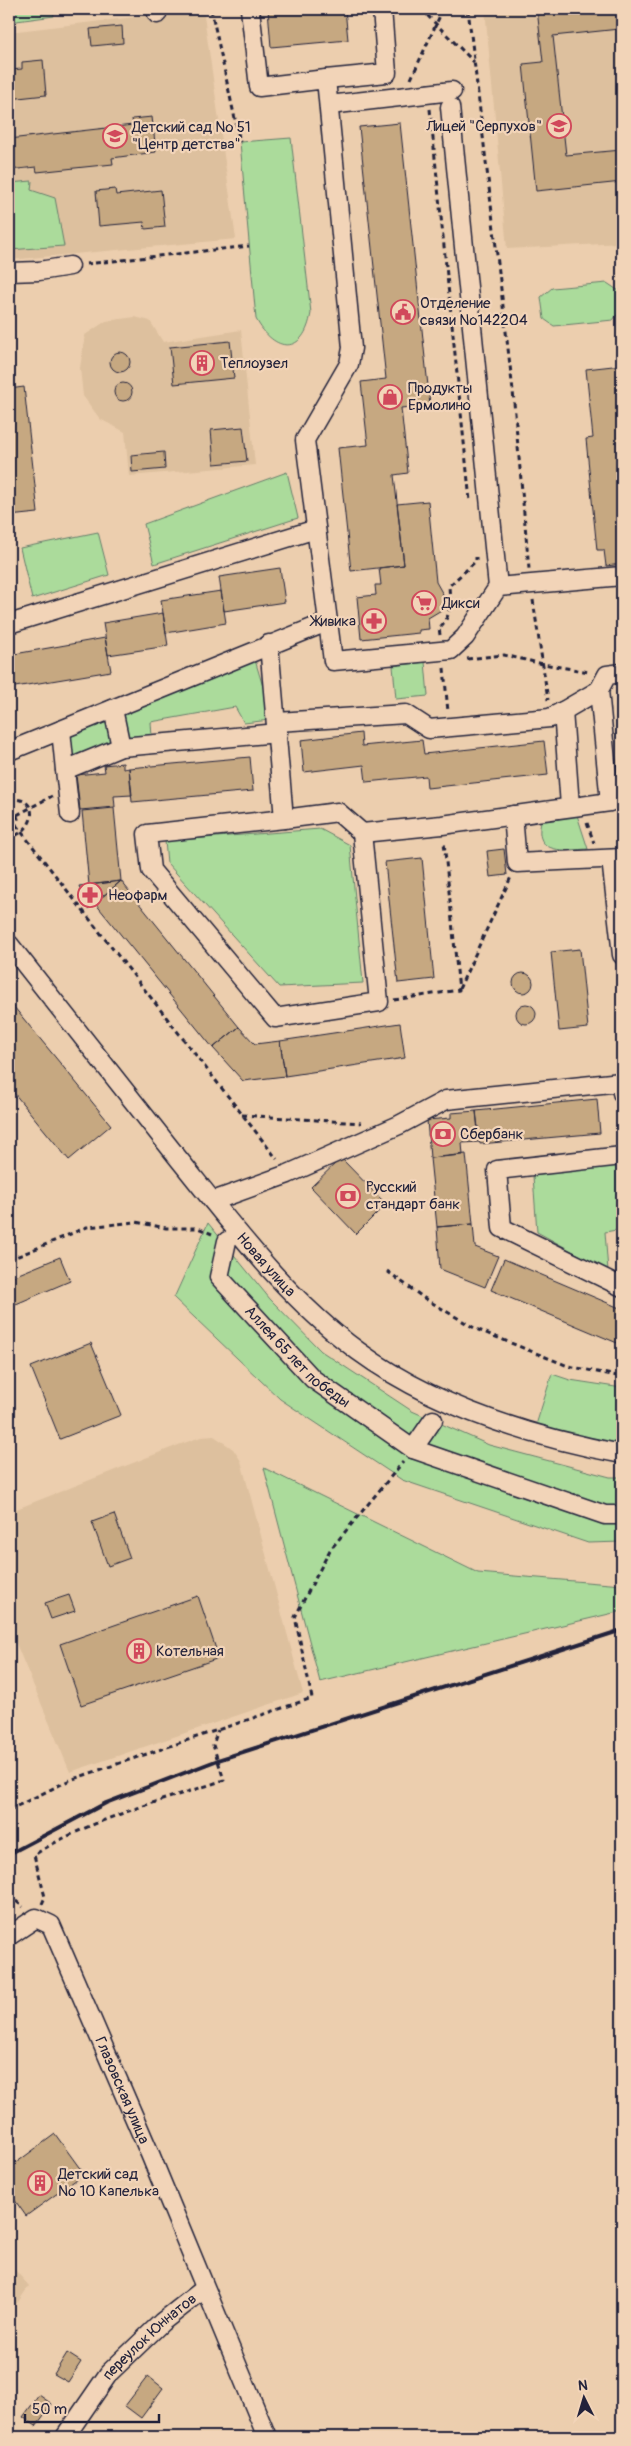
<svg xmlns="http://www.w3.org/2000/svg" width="631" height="2446" font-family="Pangolin,sans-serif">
<rect width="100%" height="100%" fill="#ecceae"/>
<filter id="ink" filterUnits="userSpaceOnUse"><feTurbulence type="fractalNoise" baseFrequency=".02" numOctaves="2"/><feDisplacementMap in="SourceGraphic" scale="10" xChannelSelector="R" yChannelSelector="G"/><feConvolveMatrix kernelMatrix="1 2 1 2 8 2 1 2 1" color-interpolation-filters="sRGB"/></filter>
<g filter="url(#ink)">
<!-- built -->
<path fill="#ddc09e" d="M203 9 236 239 9 260V32Z
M485 9H622V243L507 249Z
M135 317 150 321 163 342 241 330 255 465 129 476 125 432 100 419 83 396 80 368 85 335 106 321Z
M214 1436 233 1449 241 1461 303 1693 70 1772 9 1627V1512L181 1444 201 1437Z
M9 2263 29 2286 9 2315Z"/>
<!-- green -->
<path fill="#abdb9b" stroke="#667e6b" d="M9 9H53L54 16 9 22Z
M291 138 311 313C304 356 274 353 256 319L240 142Z
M32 181 31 190 55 198 64 246 9 250V183Z
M607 283 619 291 620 311 613 320 554 326 544 319 541 297 552 288Z
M287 472 298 518 154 564 144 524Z
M98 532 109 575 32 599 20 548Z
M255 660 269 707 270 720 244 723 235 707 151 722 152 737 126 740 120 720 127 711Z
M425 662 428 696 396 699 393 666Z
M110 718 116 743 72 764 66 736Z
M576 812 588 849C567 850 533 856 541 822L546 818Z
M320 829 350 845 363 983 279 987 167 863 165 841Z
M621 1164 622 1229 605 1232 608 1271 537 1232 533 1176Z
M208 1223 270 1299 321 1351 412 1411 489 1445 610 1477H622V1542L588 1543 402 1480 280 1399 174 1298Z
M552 1374 570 1380 622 1388V1447L536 1425Z
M264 1468 478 1573 622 1585V1611L320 1682Z"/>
<!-- building -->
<path fill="#c6a881" stroke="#22223b" d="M268 9H345L348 40 271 47Z
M537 9H617L619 29 553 36 566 155 622 150V182L536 191 523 64 543 62Z
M122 26 123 43 92 46 90 29Z
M43 60 46 95 9 99V70L22 69V62Z
M152 117 156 152 112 158 113 164 37 172 36 167 9 170V139L133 125 132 119Z
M400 123 430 405 401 408 408 473 394 475 404 565 351 571 338 448 368 445 361 382 386 379 359 127Z
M115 189 116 195 161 190 165 227 145 229 144 222 99 226 96 191Z
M230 341 234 378 174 384 170 347Z
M110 362a10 10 0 1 1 20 0a10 10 0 1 1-20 0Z
M622 365V564L606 566 604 550H597L586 439 593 438 586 369Z
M114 392a9 9 0 1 1 18 0a9 9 0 1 1-18 0Z
M24 387 38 513 9 516V389Z
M243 427 247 461 214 464 211 430Z
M164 452 165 469 132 472 131 455Z
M428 501 436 582 445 598 443 609 428 618 429 629 419 630V633L361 639 357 597 376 595 375 585H381L379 568 404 565 397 504Z
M280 568 285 602 224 611 219 577Z
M221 591 226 623 166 633 161 600Z
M163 613 168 646 108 655 103 623Z
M105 638 111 671 9 688V655Z
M622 698V745L618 699Z
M361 733 362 746 422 740 424 754 544 741 548 775 427 788 426 776 366 782 364 765 304 772 301 740Z
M250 757 253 791 132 802 129 768Z
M123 763V769L129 768 132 795 114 796 115 807 80 810 76 775 105 772 104 765Z
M114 808 121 881 89 885 82 811Z
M504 849 507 875 490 877 487 851Z
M422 858 434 979 398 983 385 862Z
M121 881 239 1027 213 1048 95 903Z
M121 881 95 903 88 909 79 886Z
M580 949 588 1028 559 1031 551 952Z
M513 983a10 10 0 1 1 20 0a10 10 0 1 1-20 0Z
M9 1001 111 1125 69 1160 9 1087Z
M516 1014a10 10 0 1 1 20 0a10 10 0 1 1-20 0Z
M400 1023 405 1058 285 1076 280 1041Z
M239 1027 255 1044 280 1041 285 1076 243 1081 213 1048Z
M597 1099 600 1133 480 1144 476 1111Z
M476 1111 479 1142 462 1143 463 1155 430 1158 427 1120 451 1118V1113Z
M466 1154 473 1224 437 1227 430 1158Z
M341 1158 386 1204 356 1234 311 1187Z
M473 1224 475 1247 498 1256 485 1287 440 1269 437 1227Z
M60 1257 70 1281 9 1307V1278Z
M504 1259 622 1309V1345L491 1290Z
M91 1343 121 1415 60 1439 31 1367Z
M114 1514 130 1558 108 1566 92 1522Z
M69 1595 75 1611 51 1619 45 1603Z
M198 1596 219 1658 81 1705 60 1644Z
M55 2134 84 2174 26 2216 9 2192V2168Z
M67 2353 81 2362 68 2382 54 2374Z
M148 2376 163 2388 141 2418 125 2406Z
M39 2395 52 2404 36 2426 23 2417Z"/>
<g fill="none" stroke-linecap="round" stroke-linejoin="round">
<defs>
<g id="minor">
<path d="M156 9 157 14"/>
<path d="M250 9 259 87 326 79 352 348 349 364 305 440 333 661 451 650 465 637 498 587 622 576"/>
<path d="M326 79 387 73 382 9"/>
<path d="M329 105 452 91"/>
<path d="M450 107 498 587"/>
<path d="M9 272 39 271 70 266"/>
<path d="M9 624 316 529"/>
<path d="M269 644 284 819 338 812 362 833 442 825 610 802 599 690 607 675 622 673"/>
<path d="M113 709 121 747"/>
<path d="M563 711 599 690"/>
<path d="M277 722 406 714 429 729 550 718 563 711 570 806"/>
<path d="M61 730 65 770 121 747 278 733"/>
<path d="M9 751 327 622"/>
<path d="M65 770 70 814"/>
<path d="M513 815 517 863 622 858"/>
<path d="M284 819 147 834 151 870 275 1018 379 1002 362 833"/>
<path d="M611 859 622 955"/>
<path id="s1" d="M9 944C65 1015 122 1086 178 1158 233 1226 287 1299 358 1351 433 1406 532 1437 622 1454"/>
<path d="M622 1156 497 1170 502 1228 622 1287"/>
<path d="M213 1201 288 1174 399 1125 446 1100 621 1082 622 1093"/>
<path id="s2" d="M227 1241 219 1277 313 1379 413 1449"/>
<path d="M433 1420 413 1449 605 1515H622"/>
<path id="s3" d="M9 1936 36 1918 51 1925 150 2154 267 2437"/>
<path id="s4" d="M65 2437 109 2373 162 2322 204 2289"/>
</g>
</defs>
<!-- minor casing -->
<use href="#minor" stroke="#22223b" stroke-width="21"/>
<!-- path -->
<path stroke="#22223b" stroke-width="3" stroke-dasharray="5 4" stroke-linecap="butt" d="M211 9 240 142
M421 9 474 62
M468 9 513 391 529 569
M411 79 443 9
M430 109 470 501
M86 264 249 246
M533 600 548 700
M440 635 439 628C452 617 450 602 449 586L476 561V557
M467 659 504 655 543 664 589 672
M444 668 448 712
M9 800C39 794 39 830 9 838
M9 812 16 813 18 819 16 825 9 826
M17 815 52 796
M587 823 594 843
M16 825 277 1159
M459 989 511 877
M394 1000 459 990 444 842
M242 1115 361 1123
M9 1260 87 1227 136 1222 166 1228H198L212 1234
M387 1271 424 1298 476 1329 568 1366 622 1377
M9 1810 70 1780 312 1698 295 1617 330 1550 403 1462
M9 1895 23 1907
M42 1904 45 1897 34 1855C92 1818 159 1802 224 1780L213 1745 218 1730"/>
<!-- minor -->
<use href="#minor" stroke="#f2d4b8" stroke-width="18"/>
<!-- rail -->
<path stroke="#22223b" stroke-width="4" d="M9 1854 106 1803 218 1760 622 1630"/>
</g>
</g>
<!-- icons -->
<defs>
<symbol id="school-ring" viewBox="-11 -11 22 22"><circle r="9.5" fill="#f2d4b8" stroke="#d1495b" stroke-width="1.5"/><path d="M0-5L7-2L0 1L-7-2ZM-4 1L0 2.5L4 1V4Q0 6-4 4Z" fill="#d1495b"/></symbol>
<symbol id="civic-ring" viewBox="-11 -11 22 22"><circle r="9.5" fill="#f2d4b8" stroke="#d1495b" stroke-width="1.5"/><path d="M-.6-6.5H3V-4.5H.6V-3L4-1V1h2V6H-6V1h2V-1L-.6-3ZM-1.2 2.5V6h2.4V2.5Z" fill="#d1495b"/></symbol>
<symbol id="building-ring" viewBox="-11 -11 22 22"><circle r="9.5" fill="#f2d4b8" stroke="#d1495b" stroke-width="1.5"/><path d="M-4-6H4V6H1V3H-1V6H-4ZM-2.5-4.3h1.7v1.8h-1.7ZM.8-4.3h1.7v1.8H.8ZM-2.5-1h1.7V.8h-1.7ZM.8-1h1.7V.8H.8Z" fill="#d1495b"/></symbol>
<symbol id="shop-ring" viewBox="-11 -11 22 22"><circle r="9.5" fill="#f2d4b8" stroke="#d1495b" stroke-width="1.5"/><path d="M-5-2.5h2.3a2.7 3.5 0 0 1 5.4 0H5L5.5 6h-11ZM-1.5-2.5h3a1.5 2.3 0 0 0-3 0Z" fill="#d1495b"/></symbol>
<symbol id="supermarket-ring" viewBox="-11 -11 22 22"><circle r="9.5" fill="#f2d4b8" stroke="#d1495b" stroke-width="1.5"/><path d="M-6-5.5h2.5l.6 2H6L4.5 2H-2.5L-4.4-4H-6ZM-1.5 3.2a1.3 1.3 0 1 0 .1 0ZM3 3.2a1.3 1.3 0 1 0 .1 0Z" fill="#d1495b"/></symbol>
<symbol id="pharmacy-ring" viewBox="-11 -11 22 22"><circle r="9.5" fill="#f2d4b8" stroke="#d1495b" stroke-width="1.5"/><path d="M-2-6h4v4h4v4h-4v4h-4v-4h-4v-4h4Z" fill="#d1495b"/></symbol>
<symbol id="bank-ring" viewBox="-11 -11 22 22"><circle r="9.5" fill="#f2d4b8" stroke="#d1495b" stroke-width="1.5"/><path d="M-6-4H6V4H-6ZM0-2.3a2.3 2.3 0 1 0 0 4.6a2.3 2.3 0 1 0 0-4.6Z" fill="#d1495b"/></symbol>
</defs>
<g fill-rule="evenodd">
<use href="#school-ring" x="545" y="112" width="28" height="28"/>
<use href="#school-ring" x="101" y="122" width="28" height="28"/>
<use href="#civic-ring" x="389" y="298" width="28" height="28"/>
<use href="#building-ring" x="188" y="349" width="28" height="28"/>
<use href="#shop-ring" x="376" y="383" width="28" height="28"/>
<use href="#supermarket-ring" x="410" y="589" width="28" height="28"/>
<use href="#pharmacy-ring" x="360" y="607" width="28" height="28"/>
<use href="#pharmacy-ring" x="76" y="881" width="28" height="28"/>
<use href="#bank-ring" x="429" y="1120" width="28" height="28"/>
<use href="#bank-ring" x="334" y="1182" width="28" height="28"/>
<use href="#building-ring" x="125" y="1637" width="28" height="28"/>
<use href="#building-ring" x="26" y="2169" width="28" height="28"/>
</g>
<g text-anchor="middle" stroke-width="4.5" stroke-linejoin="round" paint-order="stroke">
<!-- poi labels -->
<g font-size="15" fill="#22223b" stroke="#f2d4b8" text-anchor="start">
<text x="542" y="131" text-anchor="end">Лицей "Серпухов"</text>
<text x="132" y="132">Детский сад № 51<tspan x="132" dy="17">"Центр детства"</tspan></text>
<text x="420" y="308">Отделение<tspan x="420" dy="17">связи №142204</tspan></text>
<text x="220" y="368">Теплоузел</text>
<text x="408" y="393">Продукты<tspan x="408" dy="17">Ермолино</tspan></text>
<text x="442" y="608">Дикси</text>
<text x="356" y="626" text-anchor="end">Живика</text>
<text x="108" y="900">Неофарм</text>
<text x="460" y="1139">Сбербанк</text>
<text x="366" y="1192">Русский<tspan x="366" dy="17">стандарт банк</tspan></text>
<text x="156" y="1656">Котельная</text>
<text x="58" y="2179">Детский сад<tspan x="58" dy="17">№ 10 Капелька</tspan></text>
</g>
<!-- street labels -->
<g font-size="15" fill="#22223b" stroke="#f2d4b8">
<text dy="5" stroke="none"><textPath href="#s1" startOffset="411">Новая улица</textPath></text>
<text dy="5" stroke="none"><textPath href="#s2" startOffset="149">Аллея 65 лет победы</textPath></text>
<text dy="5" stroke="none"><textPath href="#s3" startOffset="229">Глазовская улица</textPath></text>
<text dy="5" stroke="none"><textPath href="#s4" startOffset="132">переулок Юннатов</textPath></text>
</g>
</g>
<!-- margin -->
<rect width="631" height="2446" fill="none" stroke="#f2d4b8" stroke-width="30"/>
<rect x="15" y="15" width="601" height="2416" fill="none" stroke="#22223b" stroke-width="2" filter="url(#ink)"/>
<!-- north arrow -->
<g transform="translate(584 2398) rotate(355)" stroke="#f2d4b8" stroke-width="4" paint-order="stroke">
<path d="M0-4L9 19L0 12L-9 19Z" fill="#22223b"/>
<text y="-8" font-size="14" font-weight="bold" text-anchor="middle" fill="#22223b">N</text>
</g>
<!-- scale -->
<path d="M25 2414v8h134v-8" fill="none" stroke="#22223b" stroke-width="2.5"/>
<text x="32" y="2414" font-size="15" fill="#22223b" stroke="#f2d4b8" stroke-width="4" paint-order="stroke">50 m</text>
</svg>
